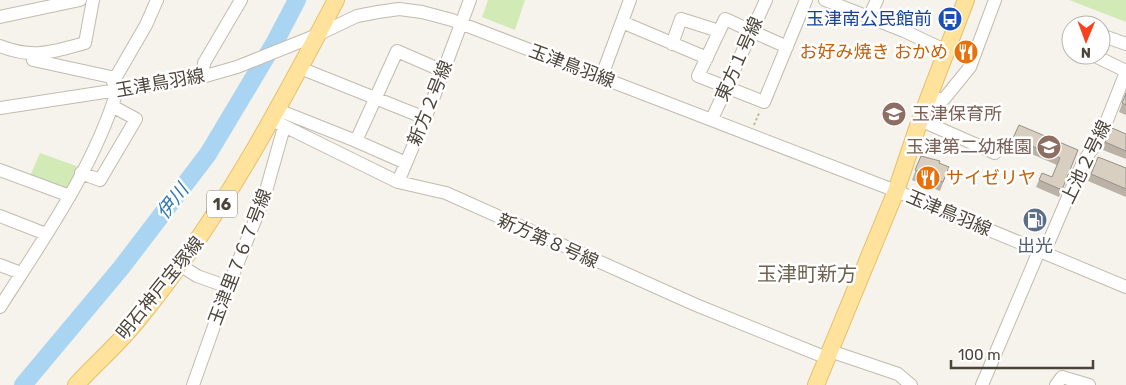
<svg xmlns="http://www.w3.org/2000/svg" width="1126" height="385" font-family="Rubik,'Noto Sans JP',sans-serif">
<rect width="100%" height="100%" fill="#f6f3ec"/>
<!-- green -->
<path fill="#d2eab5" d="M488 0H525L515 30 482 17Z
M1069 0H1126V22Z
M40 153 79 167 68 190 30 176Z"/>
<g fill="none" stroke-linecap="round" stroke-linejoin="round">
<!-- river -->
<path stroke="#a9d4f2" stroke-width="18" d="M23 385 121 268 208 154 275 42 297 0"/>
<defs>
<path id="minor" d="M825 0 904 31 947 51
M0 17 80 0
M869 17 877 0
M622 22 707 58
M1101 35 1126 44
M672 44 681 19 719 31
M0 46C32 59 53 52 85 43L93 0
M787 47 725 19 698 76 764 102 806 0
M1093 55 1126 71
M33 60 111 77 117 91
M300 68 425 118
M202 77 204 63 241 0
M601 78 630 0
M113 82 146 25 157 0
M928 99H944L970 67 995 0
M0 108 202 77 237 67 317 35 357 16 378 12 399 9 422 12 452 20 896 191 1126 287
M278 110 356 141 406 163
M712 119 766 0
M272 120 398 182 446 193 696 305 827 358
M920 120 995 153
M356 141 397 51 443 71
M0 170 70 196
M81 173 100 180 136 119 112 106
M398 182 433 99 470 0
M0 216 46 234
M1044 253 1083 162 1100 138 1126 72
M0 265 21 273
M180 265 197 276 228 287
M0 307C44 238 93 169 117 91
M830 351 898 374 911 385
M193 385 228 287 264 198 284 127
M982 385 1039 251
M1056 385 1062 377 1089 385"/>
<path id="major" d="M76 385C97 362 122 341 141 316 220 219 278 110 336 0
M816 385 896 191 920 120 966 0"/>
</defs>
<!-- minor casing -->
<use href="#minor" stroke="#c2bbae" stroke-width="14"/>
<!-- major casing -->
<use href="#major" stroke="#e6c16a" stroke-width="18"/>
<!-- path -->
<path stroke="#c4b79f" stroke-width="2" stroke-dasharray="2.5 2.5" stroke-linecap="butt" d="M754 125 760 111"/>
<!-- minor -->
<use href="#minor" stroke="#fff" stroke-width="12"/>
<!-- major -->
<use href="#major" stroke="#ffe39c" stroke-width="16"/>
</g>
<!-- wall -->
<path fill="#bab2a6" d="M1126 93V115L1119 112Z
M1126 134V159L1103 150 1105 142Z
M1013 138 1078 150 1059 197 1036 187 1042 173 1052 177 1057 165 1011 145Z
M921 156 949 167 940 191 912 180Z
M1098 157 1126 168V197L1088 181Z"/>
<!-- building -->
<path fill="#d8cfc1" stroke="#979187" d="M1126 93V105L1122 103Z
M1019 125 1078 150 1062 190 1039 180 1042 173 1052 177 1060 158 1013 138Z
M1112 128 1126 134V151L1105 142Z
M921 156 940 161 939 163 949 167 943 182 915 170Z
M1098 157 1126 168V189L1091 174Z"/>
<!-- icons -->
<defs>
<symbol id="bus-disc" viewBox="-11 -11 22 22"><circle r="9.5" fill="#1a4fb4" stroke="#fff"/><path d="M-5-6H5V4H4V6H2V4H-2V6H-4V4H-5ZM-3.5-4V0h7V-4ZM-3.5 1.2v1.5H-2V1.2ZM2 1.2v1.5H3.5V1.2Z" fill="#fff"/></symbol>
<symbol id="restaurant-disc" viewBox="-11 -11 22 22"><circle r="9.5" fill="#e8710a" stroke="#fff"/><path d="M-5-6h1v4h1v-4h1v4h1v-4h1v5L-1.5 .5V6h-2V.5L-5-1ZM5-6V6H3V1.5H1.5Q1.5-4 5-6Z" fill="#fff"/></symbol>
<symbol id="school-disc" viewBox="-11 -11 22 22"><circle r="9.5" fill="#8d6e63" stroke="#fff"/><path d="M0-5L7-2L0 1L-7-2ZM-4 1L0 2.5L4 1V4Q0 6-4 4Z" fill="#fff"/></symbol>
<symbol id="fuel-disc" viewBox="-11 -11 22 22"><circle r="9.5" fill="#5c6f8a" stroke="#fff"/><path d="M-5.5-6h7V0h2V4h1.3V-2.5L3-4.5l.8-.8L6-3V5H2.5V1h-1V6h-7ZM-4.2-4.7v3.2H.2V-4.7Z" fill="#fff"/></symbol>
</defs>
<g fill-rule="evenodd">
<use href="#bus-disc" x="936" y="5" width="28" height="28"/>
<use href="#restaurant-disc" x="952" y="38" width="28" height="28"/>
<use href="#school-disc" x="880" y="100" width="28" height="28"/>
<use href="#school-disc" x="1035" y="133" width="28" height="28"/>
<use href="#restaurant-disc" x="914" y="164" width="28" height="28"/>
<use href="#fuel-disc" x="1021" y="206" width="28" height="28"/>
</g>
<g text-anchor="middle" stroke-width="5" stroke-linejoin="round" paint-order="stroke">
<!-- shield labels -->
<rect fill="#fff" stroke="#817c74" stroke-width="1" x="207" y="190.5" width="30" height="27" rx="4"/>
<g font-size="16" font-weight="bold" fill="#4b4439">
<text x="222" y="210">16</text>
</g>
<!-- transit labels -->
<g font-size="18" fill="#164399" stroke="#fff" text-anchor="end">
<text x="932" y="25">玉津南公民館前</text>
</g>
<!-- food labels -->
<g font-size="18" fill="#c56008" stroke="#fff" text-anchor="end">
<text x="948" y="58">お好み焼き おかめ</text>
<text x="946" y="184" text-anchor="start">サイゼリヤ</text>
</g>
<!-- street labels -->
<g font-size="18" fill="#4b4439" stroke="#fff">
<text transform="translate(739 59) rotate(-66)" y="6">東方１号線</text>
<text transform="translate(572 66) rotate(21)" y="6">玉津鳥羽線</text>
<text transform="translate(160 83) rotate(-10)" y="6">玉津鳥羽線</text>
<text transform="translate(430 103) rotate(-68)" y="6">新方２号線</text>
<text transform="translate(1086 162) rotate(-64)" y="6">上池２号線</text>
<text transform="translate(949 213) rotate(23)" y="6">玉津鳥羽線</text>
<text transform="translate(548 241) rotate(24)" y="6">新方第８号線</text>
<text transform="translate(240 257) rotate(-69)" y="6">玉津里７６７号線</text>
<text transform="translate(160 288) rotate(-51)" y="6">明石神戸宝塚線</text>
</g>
<!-- education labels -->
<g font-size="18" fill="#785e54" stroke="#fff" text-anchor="start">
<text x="912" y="120">玉津保育所</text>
<text x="1032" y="153" text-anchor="end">玉津第二幼稚園</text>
</g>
<!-- service labels -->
<g font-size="18" fill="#4e5e75" stroke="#fff">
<text x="1035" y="252">出光</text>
</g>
<!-- water labels -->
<g font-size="19" font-style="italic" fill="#2e7ab2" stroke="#fff">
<text transform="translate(172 201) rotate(-52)" y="7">伊川</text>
</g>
<!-- quarter labels -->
<g font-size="20" fill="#6e6250" stroke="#fff">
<text x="807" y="281">玉津町新方</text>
</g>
</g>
<!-- north arrow -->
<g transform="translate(1086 40) rotate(181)"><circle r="24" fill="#ffffff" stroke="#b7b4b0"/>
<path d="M0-4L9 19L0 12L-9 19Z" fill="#fc3f1d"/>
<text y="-8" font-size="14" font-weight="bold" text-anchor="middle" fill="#4b4439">N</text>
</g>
<!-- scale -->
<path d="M951 360v8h142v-8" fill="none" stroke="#4b4439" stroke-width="2.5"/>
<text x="958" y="360" font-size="15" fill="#4b4439" stroke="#ffffff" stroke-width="4" paint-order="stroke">100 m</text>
</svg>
